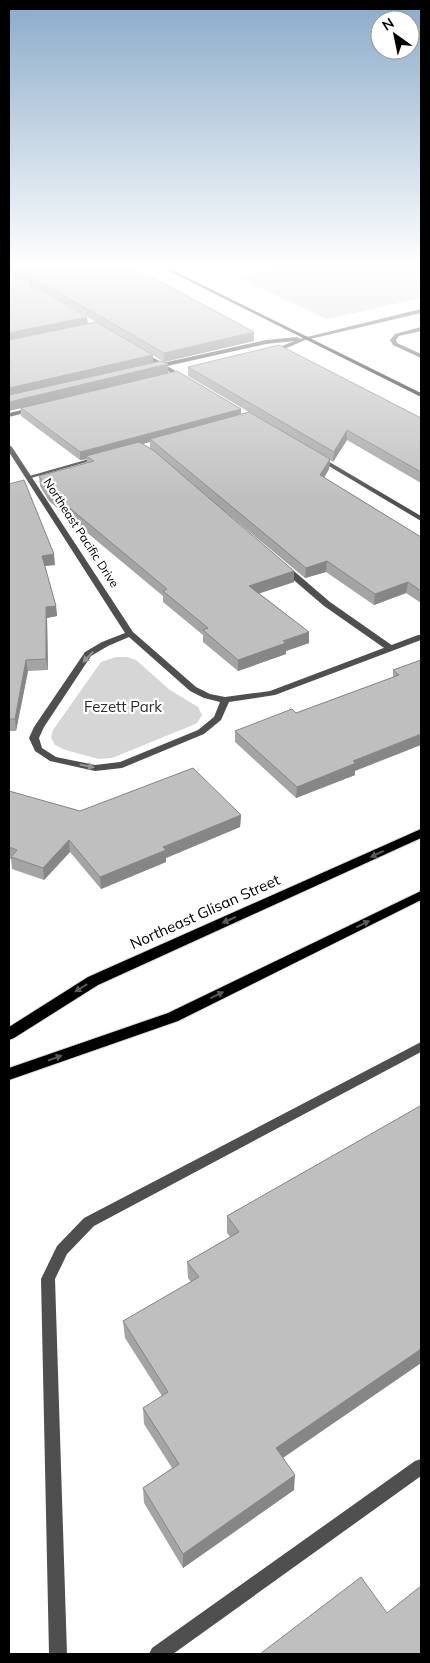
<svg xmlns="http://www.w3.org/2000/svg" width="430" height="1663" font-family="Mulish,sans-serif">
<rect width="100%" height="100%" fill="#fff"/>
<!-- green -->
<path fill="#d6d6d6" d="M280 268H421V298L327 319 236 277Z
M116 657H127L136 660 170 690 198 707 202 715 197 723 188 727 112 758 99 759 65 750 55 745 51 738 53 730 101 662Z"/>
<g fill="none" stroke-linecap="round" stroke-linejoin="round">
<defs>
<path id="primary" d="M421 829V838L98 985 14 1038 9 1040V1027L88 977Z
M421 891V900L178 1021 9 1080V1068L168 1013Z"/>
</defs>
<!-- primary casing -->
<use href="#primary" stroke="#dbdbdb" stroke-width="2"/>
<!-- service -->
<path fill="#4f4f4f" fill-rule="evenodd" d="M421 309V313L306 340 303 338Z
M421 327V331L399 336 396 340 397 343 421 354V358L393 345 390 340 395 334Z
M96 457 101 458 31 478 26 477Z
M282 566H288L330 602 393 646V650H387L324 606 282 570Z
M421 1042V1052L94 1226 67 1254 55 1279 67 1654H49L41 1279 57 1246 84 1218Z
M421 1459V1476L173 1654H149L152 1648 415 1461Z"/>
<!-- minor -->
<path fill="#4f4f4f" fill-rule="evenodd" d="M306 336 308 337V339L272 354 270 353V351L294 341 266 344 167 366 186 377 187 378 184 380 161 367H157V365L140 354 145 353 163 363 266 340 297 337 300 339Z
M34 407 36 408V410L9 417V413Z
M9 445 12 447 133 632 196 687 210 694 225 697 270 691 418 635H421V640L275 695 229 702 221 720 204 734 122 768 95 771 50 761 35 751 29 738 34 727 85 652 102 642 125 633 9 452ZM129 637 190 691 204 698 220 702 214 717 198 730 120 762 95 765 56 757 42 748 39 738 44 727 91 656 108 646Z
M317 457H321L421 516V521L317 459Z"/>
<!-- secondary -->
<path fill="#1c1c1c" fill-rule="evenodd" d="M163 268H168L421 393V397Z"/>
<!-- primary -->
<use href="#primary" fill="#000" fill-rule="evenodd"/>
</g>
<!-- wall -->
<path fill="#a4a4a4" fill-rule="evenodd" d="M9 268H129L254 341 164 362 66 304 88 324 153 355V363L168 364V373L241 414 264 421 188 376V367L421 418V483L347 440 333 462 330 460 329 469 324 477 421 537V603L406 593 374 605 326 572 305 578 170 466 294 582 259 593 309 632V643L286 651V654L238 671 203 642V635L163 602V596L49 501 40 486 39 476 87 463V459L80 460 21 416ZM150 442V449L142 444Z
M9 484 55 565 45 566 56 606 57 616 47 618 48 670 28 671 16 731H9Z
M421 660 355 771V775L296 798 235 742V731L296 713 393 677V670Z
M9 791 80 811 241 815 240 827 166 858V862L101 889 70 852 44 880 12 869 11 859H9Z
M421 1108V1363L283 1458 294 1490 183 1568 144 1503 143 1488 172 1468 144 1424 143 1408 162 1396 125 1338 123 1321 191 1282 188 1278 187 1262 230 1237 227 1233V1216Z"/>
<!-- shaded-wall -->
<path fill="#868686" d="M87 317 88 325 9 342V333Z
M254 332V341L164 362V353Z
M153 355V364L9 397V388Z
M168 364V373L9 411V402Z
M241 409V417L150 439V442L90 458 86 456 87 459 80 460V452Z
M347 430V440L333 462 334 452Z
M330 459 329 469 320 485V475Z
M54 554 55 565 43 566 42 556Z
M327 561 326 572 305 578 306 568Z
M294 571V582L249 597V586Z
M408 582 406 593 374 605 375 594Z
M56 606 57 616 47 618 48 670 46 659V607Z
M309 632V643L286 651V654L238 671V660L283 641Z
M26 660 28 671 16 731 15 719Z
M421 734V745L355 771V775L296 798 297 787 353 761Z
M241 815 240 827 166 858V862L101 889 100 877 163 847Z
M69 840 70 852 44 880 43 868Z
M421 1349V1363L275 1463 276 1448Z
M295 1475 294 1490 183 1568V1554Z"/>
<!-- building -->
<path fill="#bfbfbf" stroke="#868686" d="M16 268H129L156 279 254 332 164 353Z
M9 271 87 317 9 333Z
M96 322 153 355 9 388V340Z
M279 345 421 418V472L347 430 334 452 188 367Z
M161 361 168 364 9 402V395Z
M177 371 241 409 80 452 21 408Z
M249 412 330 459 320 475 421 537V591L408 582 375 594 327 561 306 568 150 439Z
M139 442 153 450 294 571 249 586 309 632 283 641 286 643 238 660 203 630 208 628 163 591 167 589 48 490 39 476 94 461 86 456Z
M24 480 54 554 42 556 56 606 46 607V659L26 660 15 719H9V484Z
M421 660V734L353 761 356 763 297 787 235 731 292 709 296 713 399 675 393 670Z
M193 768 241 815 163 847 166 850 100 877 69 840 43 868 11 857 17 850 9 847V791L80 811Z
M420 1106 421 1108V1349L276 1448 295 1475 183 1554 143 1488 179 1464 143 1408 168 1392 123 1321 199 1277 187 1262 239 1232 227 1216Z
M361 1577 387 1613 421 1586V1654H260Z"/>
<!-- one-way arrows -->
<defs><path id="oneway-solid" d="M-6-.8H1V-3.2L6.5 0L1 3.2V.8H-6Z" transform="scale(1.25)"/></defs>
<g fill="#959595">
<use href="#oneway-solid" transform="translate(88 657) rotate(134)"/>
<use href="#oneway-solid" transform="translate(87 766) rotate(11)"/>
</g>
<g fill="#595959">
<use href="#oneway-solid" transform="translate(377 854) rotate(155)"/>
<use href="#oneway-solid" transform="translate(229 920) rotate(156)"/>
<use href="#oneway-solid" transform="translate(363 924) rotate(-26)"/>
<use href="#oneway-solid" transform="translate(81 988) rotate(148)"/>
<use href="#oneway-solid" transform="translate(217 995) rotate(-26)"/>
<use href="#oneway-solid" transform="translate(55 1058) rotate(-19)"/>
</g>
<!-- sky -->
<linearGradient id="sky" x2="0" y2="1"><stop stop-color="#8aabca"/><stop offset="0.53" stop-color="#fff"/><stop offset="1" stop-color="#fff" stop-opacity="0"/></linearGradient>
<rect width="430" height="501" fill="url(#sky)"/>
<g text-anchor="middle" stroke-width="4.5" stroke-linejoin="round" paint-order="stroke">
<!-- far-street labels -->
<g font-size="12" fill="#000" stroke="#fff">
<text transform="translate(81 533) rotate(57)" y="4">Northeast Pacific Drive</text>
</g>
<!-- park labels -->
<g font-size="15" fill="#2d2d2d" stroke="#fff">
<text x="123" y="712">Fezett Park</text>
</g>
<!-- street labels -->
<g font-size="15" fill="#000" stroke="#fff">
<text transform="translate(205 912) rotate(-24)" y="5">Northeast Glisan Street</text>
</g>
</g>
<!-- border -->
<rect width="430" height="1663" fill="none" stroke="#000000" stroke-width="20"/>
<!-- north arrow -->
<g transform="translate(395 35) rotate(327)"><circle r="24" fill="#ffffff" stroke="#999999"/>
<path d="M0-4L9 19L0 12L-9 19Z" fill="#000000"/>
<text y="-8" font-size="14" font-weight="bold" text-anchor="middle" fill="#000000">N</text>
</g>
</svg>
